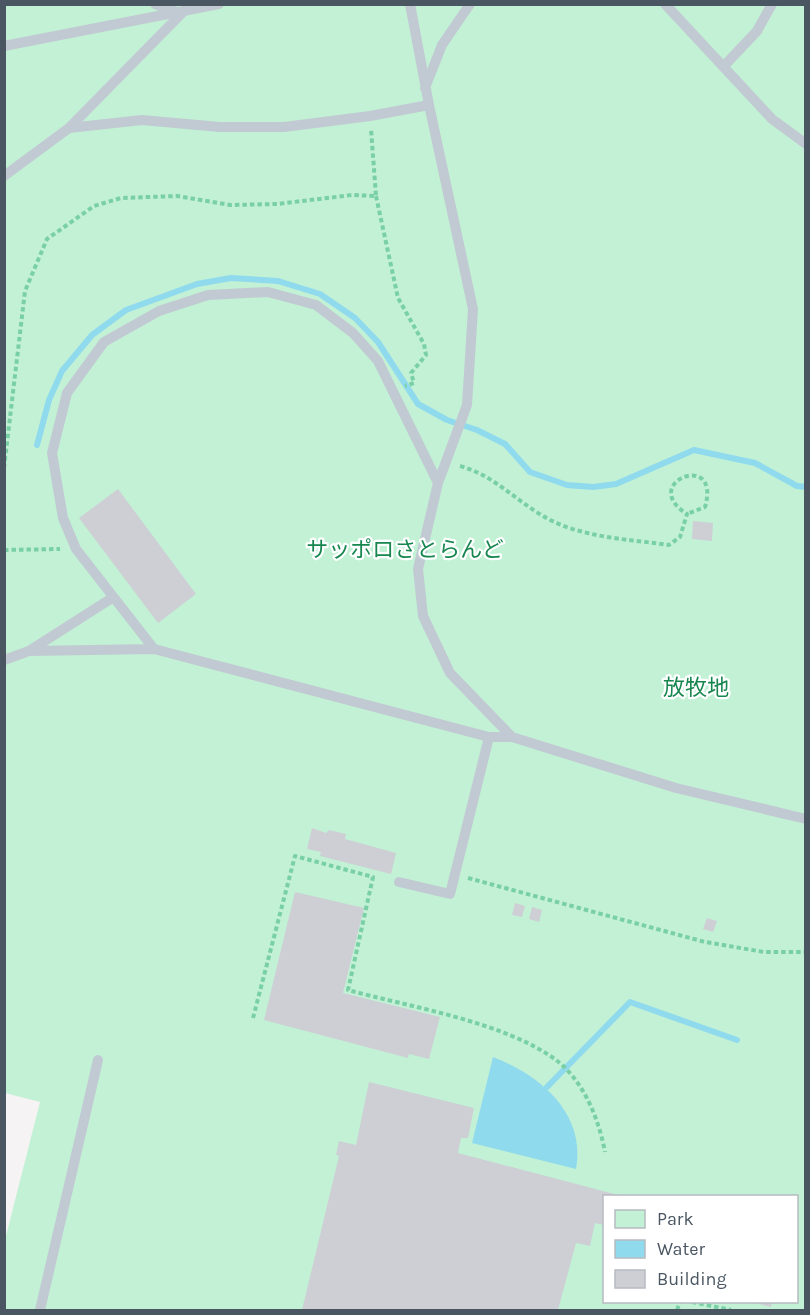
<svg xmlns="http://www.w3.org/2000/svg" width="810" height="1315" font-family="Karla,'Noto Sans JP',sans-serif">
<rect width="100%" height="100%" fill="#f5f3f3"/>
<!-- green -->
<path fill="#c3f1d5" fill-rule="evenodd" d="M5 5H805V1310H5V1240L40 1102 5 1093ZM604 1196H796V1302H604Z"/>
<!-- water -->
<path fill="#90daee" d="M493 1057C540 1075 586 1113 576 1169L472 1143Z"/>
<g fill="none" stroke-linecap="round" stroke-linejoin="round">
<!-- stream -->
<path stroke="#90daee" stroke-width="6" d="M37 445 49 400 62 371 92 335 126 310 197 284 231 278 278 281 320 294 355 318 378 342 418 404 447 420 477 430 505 444 530 472 567 485 593 487 616 484 694 450 755 463 797 486 806 487
M547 1087 630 1002 737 1040"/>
</g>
<!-- building -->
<path fill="#cdcfd5" d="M118 489 196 594 158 623 79 518Z
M693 521 713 523 712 541 692 539Z
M312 828 326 833 329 830 346 834 345 839 396 853 391 874 320 856 321 852 307 849Z
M295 892 364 908 343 993 440 1017 429 1059 409 1054 408 1058 264 1020Z
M515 903 525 906 522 917 512 915Z
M532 907 542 910 539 922 529 919Z
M707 918 717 921 713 932 703 929Z
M369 1082 474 1108 468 1138H461L458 1153 622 1196H604V1225L595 1223 590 1246 576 1243 558 1310H302L339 1156 336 1155 339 1141 356 1145Z
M752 1302H772L771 1307Z"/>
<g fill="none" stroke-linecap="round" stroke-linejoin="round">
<!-- path -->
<path stroke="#7ad0a6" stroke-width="4" stroke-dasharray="4.5 3" stroke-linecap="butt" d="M376 196 398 298 424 344 426 355 411 373 414 383 405 386
M460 466C493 475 514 499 543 516 580 538 628 539 669 545L680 537 687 514C637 483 722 449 705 507L687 514
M4 468 25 291 47 239 94 206 121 198 177 196 230 205 277 204 352 195 376 196 371 129
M4 550 60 549
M468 878 705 942 764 952H806
M253 1018 295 856 373 877 348 990C410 1007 505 1022 556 1060 584 1081 599 1120 605 1152
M692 1302 731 1310
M677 1310 680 1302"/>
<!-- service -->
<path stroke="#c1cad2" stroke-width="10" d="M155 4 177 12
M410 4 429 105 473 309 467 405 438 483 418 569 423 616 450 673 512 737 676 788 806 819
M665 4 772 119 806 144
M4 46 219 4
M724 66 757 31 772 4
M425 88 442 45 470 4
M69 128 142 120 220 127H284L370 116 429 105
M4 176 69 128 183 12
M154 649 76 549 63 518 52 453 67 393 104 342 159 311 208 295 268 292 316 305 353 333 378 361 438 483
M29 651 112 598
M4 660 29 651 154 649 489 737H512
M399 882 450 894 489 737
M40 1310 98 1060"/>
</g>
<g text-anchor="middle" stroke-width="4.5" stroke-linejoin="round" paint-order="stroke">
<!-- park labels -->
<g font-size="22" fill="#17864f" stroke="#fff">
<text x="405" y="557">サッポロさとらんど</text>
<text x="696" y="695">放牧地</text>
</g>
</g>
<!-- border -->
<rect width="810" height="1315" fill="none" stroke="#4a5661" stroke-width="12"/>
<!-- legend -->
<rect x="603" y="1195" width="195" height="108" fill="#ffffff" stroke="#b7bbc0" stroke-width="1.5"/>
<rect x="615" y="1210" width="30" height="18" fill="#c3f1d5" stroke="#b7bbc0" stroke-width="1.5"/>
<text x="657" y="1225" font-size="18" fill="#4a5661">Park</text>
<rect x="615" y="1240" width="30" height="18" fill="#90daee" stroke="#b7bbc0" stroke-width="1.5"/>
<text x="657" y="1255" font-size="18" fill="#4a5661">Water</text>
<rect x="615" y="1270" width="30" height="18" fill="#cdcfd5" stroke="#b7bbc0" stroke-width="1.5"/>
<text x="657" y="1285" font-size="18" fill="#4a5661">Building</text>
</svg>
